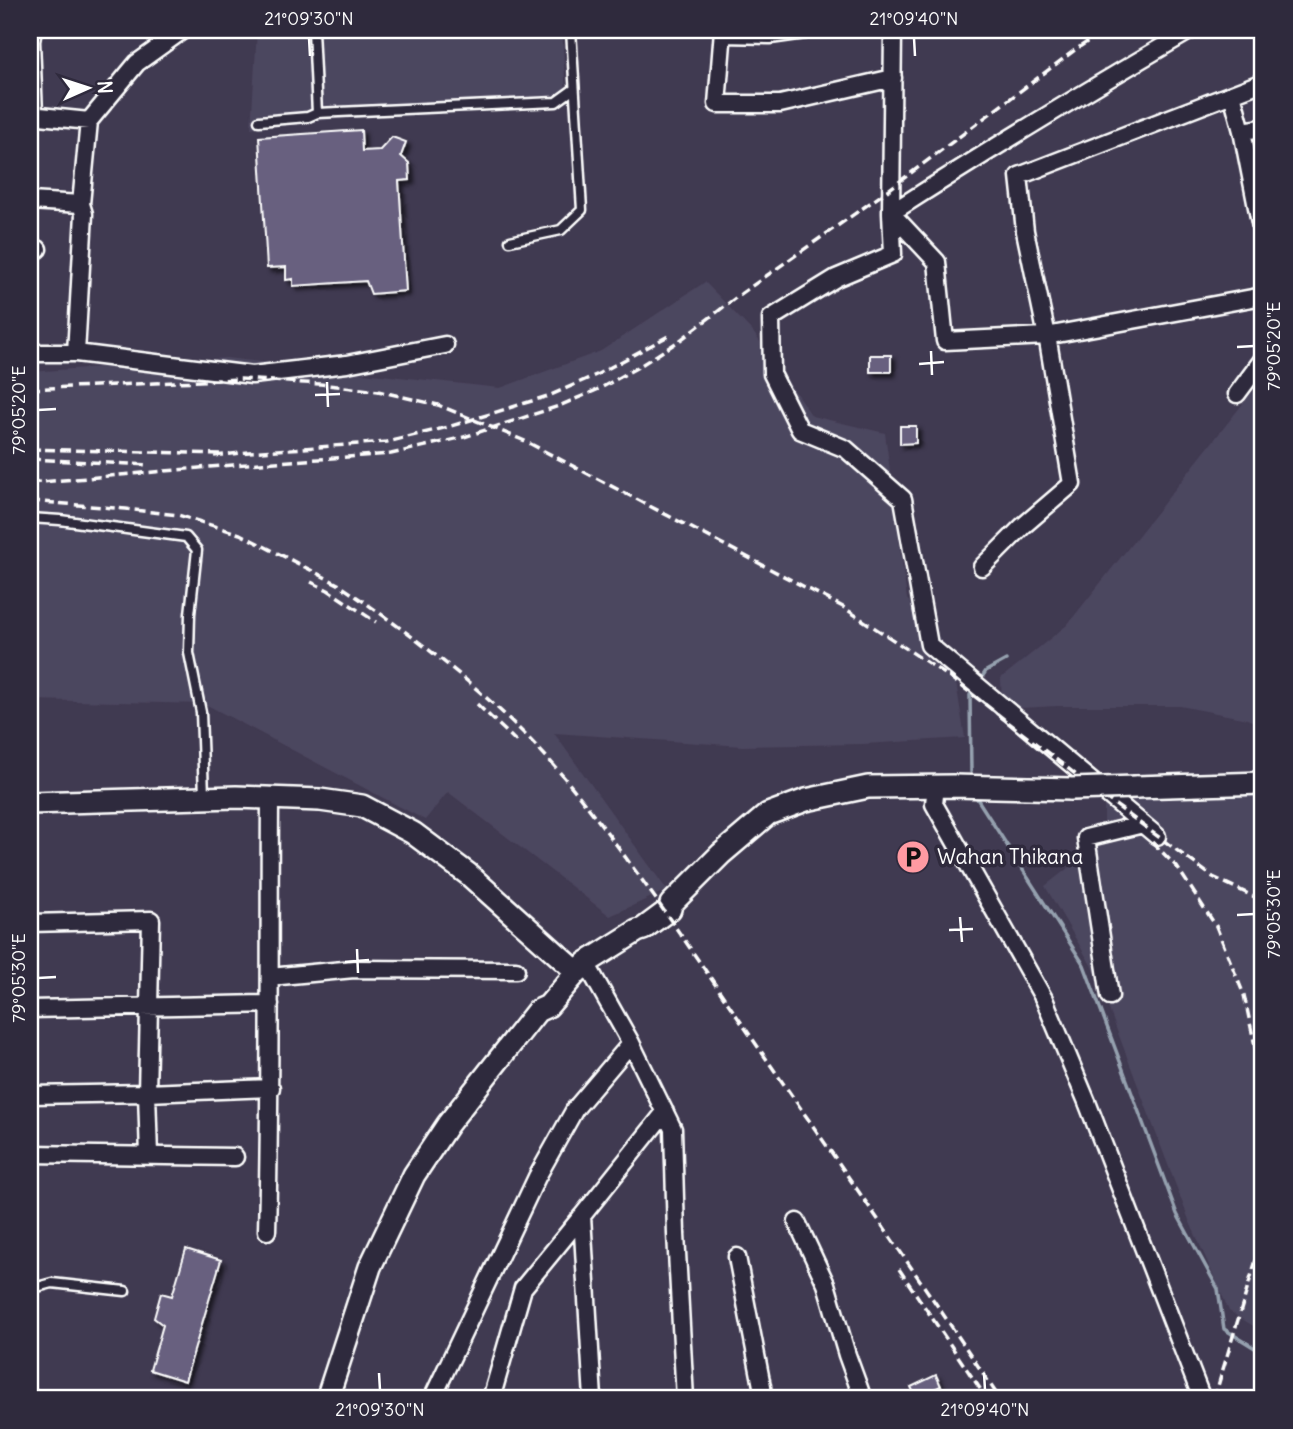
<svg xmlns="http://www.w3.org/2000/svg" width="1293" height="1429" font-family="Delius,sans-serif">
<defs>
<filter id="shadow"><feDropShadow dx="4" dy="4" stdDeviation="2" flood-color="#0009"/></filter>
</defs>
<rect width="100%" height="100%" fill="#403a51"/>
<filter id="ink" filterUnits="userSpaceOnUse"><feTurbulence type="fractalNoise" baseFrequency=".0143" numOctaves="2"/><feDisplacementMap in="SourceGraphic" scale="14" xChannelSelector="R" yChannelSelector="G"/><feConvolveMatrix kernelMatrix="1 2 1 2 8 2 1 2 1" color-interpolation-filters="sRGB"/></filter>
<g filter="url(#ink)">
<!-- built -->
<path fill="#4c465f" d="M257 30H562L566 95 251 128Z
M705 282 753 332 812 416 885 433 907 599 951 652 965 738 864 744 742 746 554 733 667 890 610 916 448 792 425 820 205 704 30 700V372L226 358 500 388 601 351Z
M1263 382V726L1247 719 1180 706H1057L1002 709 1001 678 1067 625 1249 396Z
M1263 791V1332L1229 1311 1189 1220 1094 970 1045 886 1104 840V798Z"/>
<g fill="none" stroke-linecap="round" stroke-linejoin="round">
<!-- stream -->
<path stroke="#95a1af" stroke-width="3.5" d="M980 680 986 671 1006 660
M971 772 970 695 974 689
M976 797 1084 965 1177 1214 1218 1289 1224 1329 1263 1353"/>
</g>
<!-- building -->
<path fill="#68617f" stroke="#fff" stroke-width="2" filter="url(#shadow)" d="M361 130 362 151 380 150 392 137 406 142 401 156 409 163 410 180 399 181 406 291 371 294 366 281 293 286V279L286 280V267L267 268 259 137Z
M870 355H891V372H870Z
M900 426H916V443L900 444Z
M186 1249 221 1260 185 1381 150 1370 163 1325 154 1318 161 1293 172 1296Z
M936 1375 941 1386 916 1397 911 1387Z"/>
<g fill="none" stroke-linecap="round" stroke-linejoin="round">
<defs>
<path id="lane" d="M313 30 317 113
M259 121 308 117 317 113 556 102 574 89
M510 241 561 230 582 210 571 30
M30 518 60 520 186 537 197 550 190 614 189 653 201 712 204 795
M30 1289 52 1283 125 1291
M30 1397 37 1396 53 1399"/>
<path id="street" d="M33 30 31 41 34 115
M723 30 717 104H780L893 78
M893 30 891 213 893 254 836 278 771 318 772 374 800 430 846 449 903 499 929 645 1157 836
M723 34 770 35 805 30
M1232 94 1242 131
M30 115 89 121 137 63 183 30
M89 121 81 204 84 214 76 353 252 375 347 364 445 345
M1263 128 1242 131 1263 238
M30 201 81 204
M891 213 937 262 945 341 1046 336 1263 296
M891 213C990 149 1090 89 1191 30
M30 247 38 249
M30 353H76
M1237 394 1263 359
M982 567 1023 526 1072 484 1048 341 1025 231 1019 176 1263 82
M936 786 934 804 1044 999 1087 1102 1202 1399
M30 923 151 920 147 1093 149 1156
M586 963 631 1043 673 1129 676 1234 685 1399
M270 977 354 969 516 970
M1110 996 1086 838 1143 824
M30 1009 270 1004
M30 1095 147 1093 271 1088
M30 1154 235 1157
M797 1222 826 1284 847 1355 863 1399
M267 1231C271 1086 269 942 270 798
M737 1257 762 1386 763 1399
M432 1399 537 1177 575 1109 631 1043
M491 1399 523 1288 582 1216
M593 1399 582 1216 665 1112"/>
<path id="secondary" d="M1136 787 1263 783
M30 803 236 797 320 800 362 806 413 833 468 874 577 972
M327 1399 370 1267 414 1175 448 1124 537 1011 548 1006 577 972 586 963 637 931 643 929 670 909 671 904 721 854 768 814 806 800 868 787 953 786 1071 789"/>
</defs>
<!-- lane casing -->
<use href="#lane" stroke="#fff" stroke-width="13"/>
<!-- street casing -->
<use href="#street" stroke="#fff" stroke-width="21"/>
<!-- secondary casing -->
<use href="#secondary" stroke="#fff" stroke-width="26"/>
<!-- lane -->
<use href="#lane" stroke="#2f2a3d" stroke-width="8"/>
<!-- street -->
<use href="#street" stroke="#2f2a3d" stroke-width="16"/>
<!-- secondary -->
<use href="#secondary" stroke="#2f2a3d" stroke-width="21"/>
<!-- rail -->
<path stroke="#fff" stroke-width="3.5" stroke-dasharray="10 5" stroke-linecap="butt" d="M30 389 240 379 320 384 378 391 438 405 525 441 843 607 951 678 1110 801 1213 877 1263 901
M30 449 224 454
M214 456 249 452 387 442 448 427 551 395 596 375 672 334
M30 459 149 465
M30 483 233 465 391 454 464 437 559 406 599 389 638 367 679 341 742 293 887 191 1075 50 1105 30
M30 501 126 509 178 515 240 534 338 584C413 635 488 692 550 761 586 802 618 847 650 891 689 946 727 1002 765 1057 844 1171 924 1284 1000 1399
M311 582 328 590 376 622
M477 704 520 745
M1152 842 1177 867 1216 926 1244 995 1262 1078 1263 1104
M1260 1243 1263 1211
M899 1269 987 1399
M1214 1399 1263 1237"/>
<defs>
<path id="secondary-bridge" d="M1071 789 1136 787"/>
</defs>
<!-- secondary-bridge casing -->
<use href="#secondary-bridge" stroke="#fff" stroke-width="26" stroke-linecap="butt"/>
<!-- secondary-bridge -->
<use href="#secondary-bridge" stroke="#2f2a3d" stroke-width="21"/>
</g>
</g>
<!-- ticks -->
<path fill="none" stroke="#fff" stroke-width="2.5" d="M309 38 310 56M914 38 915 56M1237 347 1254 346M931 351 932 375M919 364 944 362M327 382 328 407M315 395 340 394M38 410 56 409M1237 915 1254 914M960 917 962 942M949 930 973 929M357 949 358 973M345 962 369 960M38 978 56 977M379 1373 380 1390M984 1373 985 1390"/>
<!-- icons -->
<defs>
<symbol id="parking-disc" viewBox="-11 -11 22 22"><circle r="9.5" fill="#ff9aa2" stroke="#2f2a3d"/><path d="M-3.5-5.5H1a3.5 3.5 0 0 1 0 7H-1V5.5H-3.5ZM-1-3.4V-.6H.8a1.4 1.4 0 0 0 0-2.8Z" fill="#111"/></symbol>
</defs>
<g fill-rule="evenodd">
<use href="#parking-disc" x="894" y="838" width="38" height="38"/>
</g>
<g text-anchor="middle" stroke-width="7" stroke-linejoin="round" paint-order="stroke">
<!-- poi labels -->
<g font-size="21" fill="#fff" stroke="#2f2a3d" text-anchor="start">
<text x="937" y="864">Wahan Thikana</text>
</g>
</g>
<!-- margin -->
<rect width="1293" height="1429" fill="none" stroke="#2f2a3d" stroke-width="77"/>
<!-- north arrow -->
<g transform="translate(88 88) rotate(87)" stroke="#2f2a3d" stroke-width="5" paint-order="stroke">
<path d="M0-5L12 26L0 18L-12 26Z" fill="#ffffff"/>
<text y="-10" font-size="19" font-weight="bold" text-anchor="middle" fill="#ffffff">N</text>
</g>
<rect x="38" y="38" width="1216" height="1352" fill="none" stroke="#fff" stroke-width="2.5"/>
<g font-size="18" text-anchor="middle" fill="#fff">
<text x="309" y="25">21°09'30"N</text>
<text x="914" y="25">21°09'40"N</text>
<text transform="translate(1274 346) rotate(-90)" y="6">79°05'20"E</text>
<text transform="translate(19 410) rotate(-90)" y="6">79°05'20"E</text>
<text transform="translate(1274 914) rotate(-90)" y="6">79°05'30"E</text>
<text transform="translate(19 978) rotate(-90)" y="6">79°05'30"E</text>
<text x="380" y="1416">21°09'30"N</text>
<text x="985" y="1416">21°09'40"N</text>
</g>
</svg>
